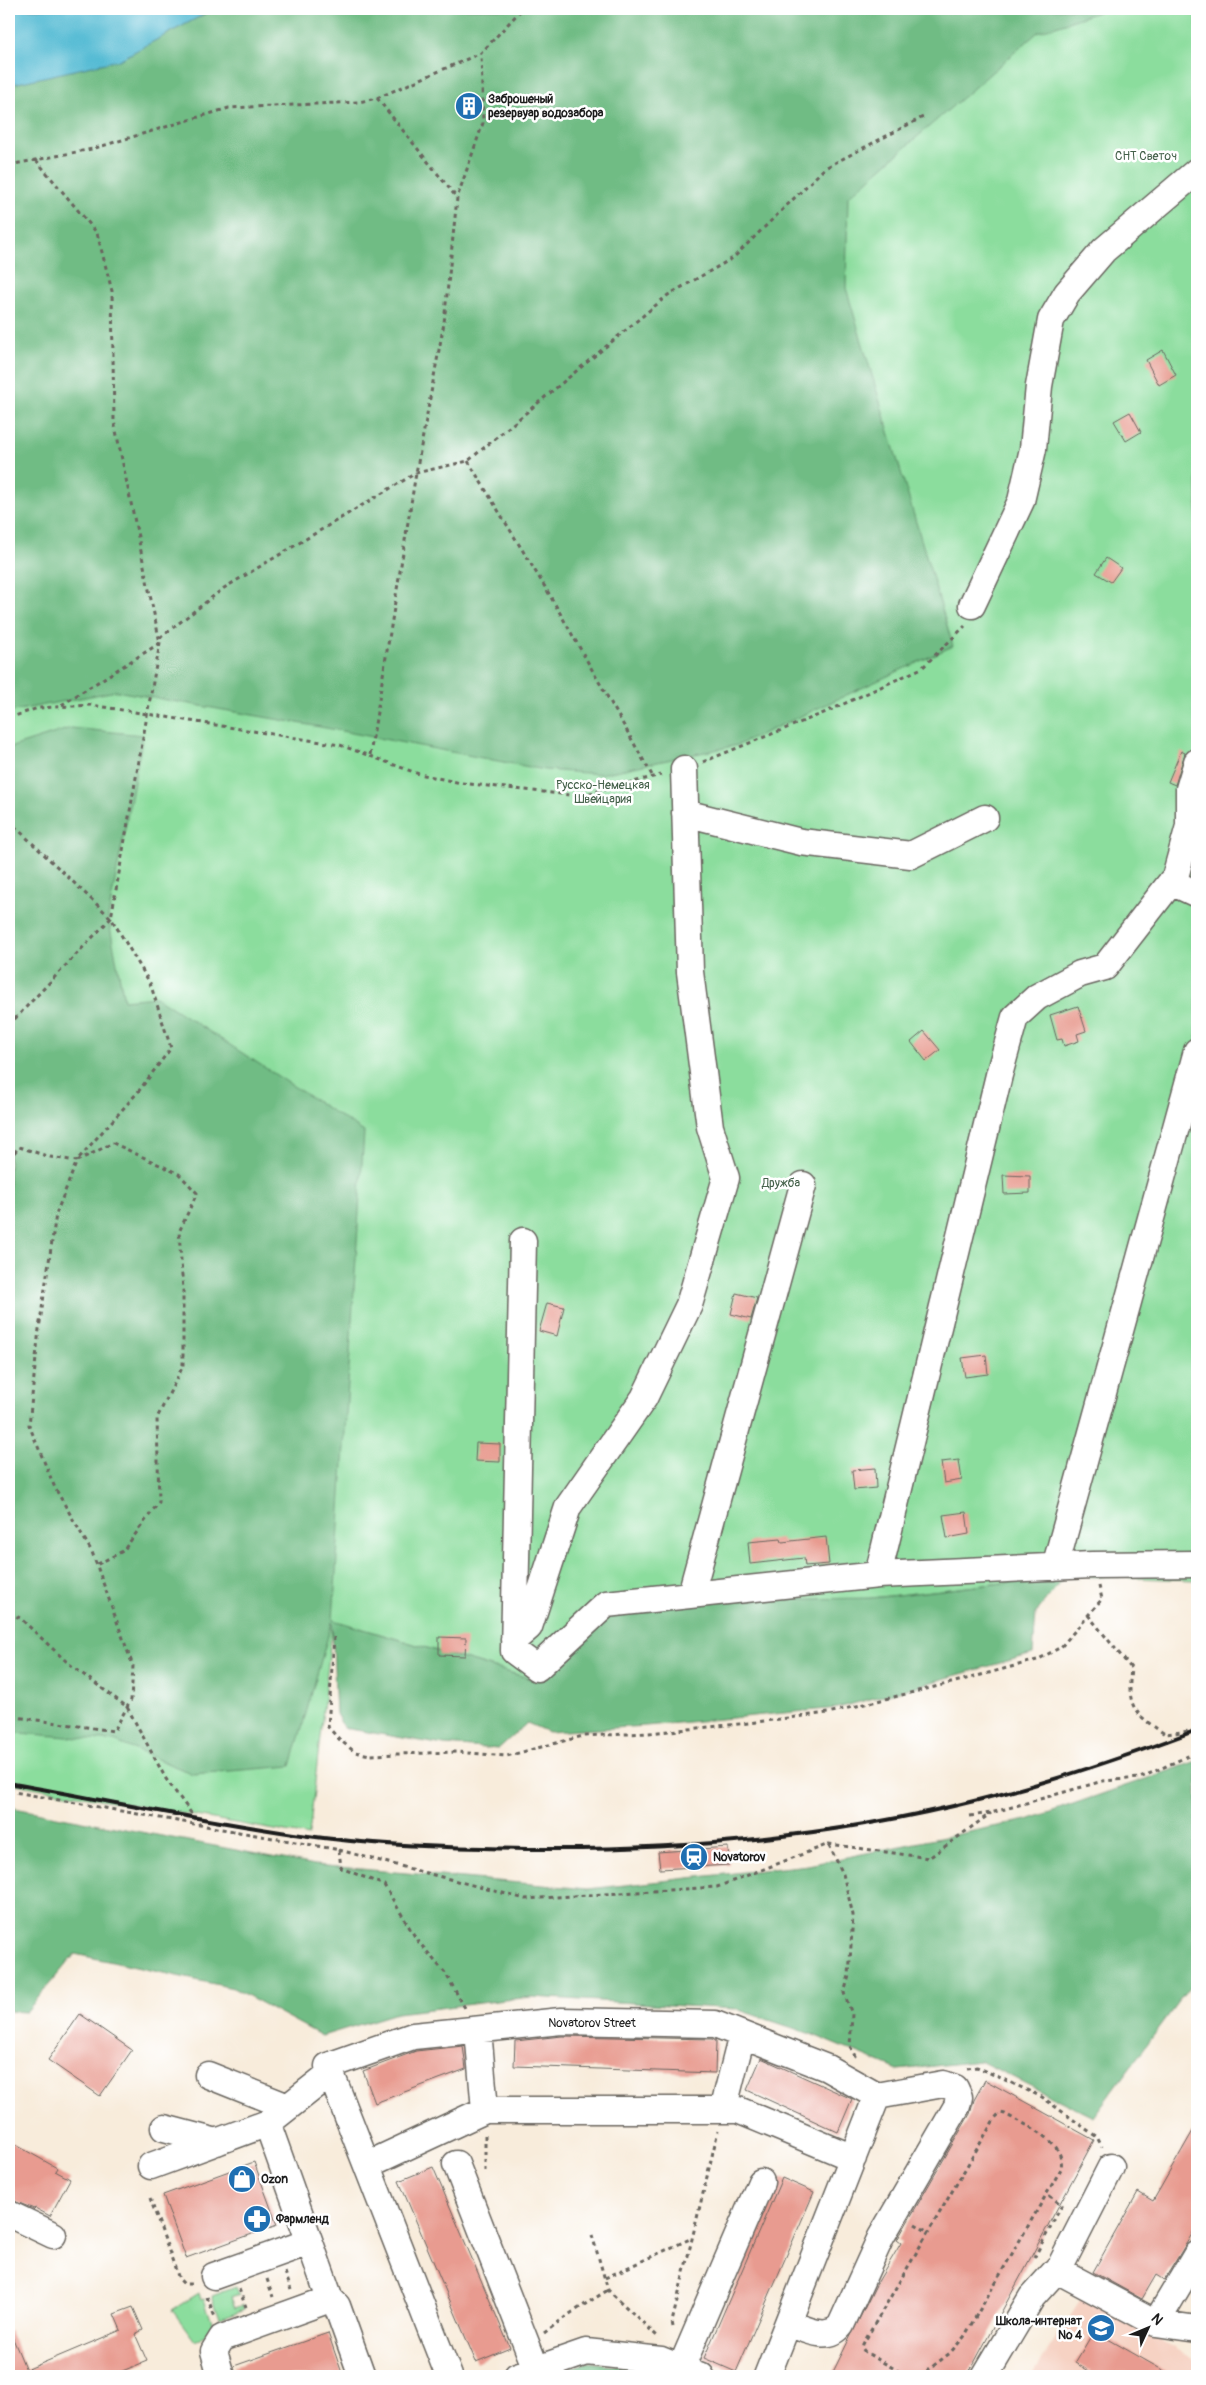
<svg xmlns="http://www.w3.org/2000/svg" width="1206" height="2385" font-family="Pangolin,sans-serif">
<rect width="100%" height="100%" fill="#fff"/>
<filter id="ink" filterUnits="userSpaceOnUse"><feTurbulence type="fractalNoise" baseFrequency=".02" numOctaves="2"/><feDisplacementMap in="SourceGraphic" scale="10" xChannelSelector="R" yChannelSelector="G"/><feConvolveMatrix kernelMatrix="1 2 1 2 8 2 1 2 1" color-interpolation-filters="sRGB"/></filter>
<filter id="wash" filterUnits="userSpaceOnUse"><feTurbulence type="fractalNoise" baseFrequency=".0096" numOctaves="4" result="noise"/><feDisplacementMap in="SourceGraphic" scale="20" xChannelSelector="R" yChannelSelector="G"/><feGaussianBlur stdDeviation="1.12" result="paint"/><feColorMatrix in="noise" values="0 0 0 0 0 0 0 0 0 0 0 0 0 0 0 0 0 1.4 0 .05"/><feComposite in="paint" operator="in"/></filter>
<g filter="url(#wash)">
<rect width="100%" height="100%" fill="#f8ecdb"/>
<!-- built -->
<path fill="#f6d2c3" d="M1084 2295 1197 2361V2376H1031Z"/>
<!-- green -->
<path fill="#8bdd9d" stroke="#547c5c" d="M9 9H1197V1580L1065 1576 871 1598 538 1681 333 1620 309 1836 9 1783Z
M236 2287 239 2294 231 2297 235 2308 243 2305 245 2309 220 2318 212 2296Z
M199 2293 201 2300 204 2299 213 2325 201 2338 195 2341 172 2310Z"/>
<!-- forest -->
<path fill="#70bc84" stroke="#466c50" d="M214 9H1107L1038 32 848 197 846 288 953 646 738 745 601 774 545 770 326 728 116 691 9 712V85L124 57Z
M71 728 143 735 108 917 124 1000 156 997 364 1132 333 1620 538 1681 610 1602 871 1598 1065 1576 1036 1613 1033 1654 838 1708 646 1726 548 1732 527 1723 498 1749 444 1745 344 1728 336 1714 332 1622 291 1766 193 1774 114 1741 9 1732V748Z
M1197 1761V1977L1093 2117 980 2061 898 2070 811 2034 736 2009 531 1997 397 2013 322 2036 233 1988 75 1954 26 2012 9 2011V1807L315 1865 588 1889 808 1865 1027 1820Z
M588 2362 644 2368 662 2376H548Z"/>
<!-- water -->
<path fill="#56bcd4" stroke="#396c78" d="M9 9H214L119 60 9 85Z"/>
<g id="blocks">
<!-- building -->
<path fill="#e89b90" d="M1163 350 1176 375 1159 385 1146 360Z
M1130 412 1141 432 1126 441 1114 421Z
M1106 558 1121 568 1111 582 1096 573Z
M1181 751 1185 753 1175 785 1168 782Z
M1078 1006 1086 1031 1077 1034 1079 1041 1064 1046 1062 1039 1057 1040 1050 1015Z
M924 1031 940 1050 926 1061 911 1042Z
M1003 1175 1030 1176V1193L1004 1194Z
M736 1293 757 1298 751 1319 731 1314Z
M547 1303 564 1307 557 1336 539 1331Z
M986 1355 988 1374 965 1377 962 1358Z
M476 1443 500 1444V1462L475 1461Z
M959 1460 962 1480 944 1483 941 1462Z
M875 1468 876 1488 854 1490 852 1470Z
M966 1512 969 1534 947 1538 943 1515Z
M826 1537 829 1564 805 1566 804 1558 750 1564 748 1542 781 1539 782 1542Z
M439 1637 466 1638 465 1656 439 1655Z
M728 1847 729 1865 660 1869 658 1852Z
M80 2014 132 2050 100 2096 48 2060Z
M562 2036 712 2039 716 2041 715 2073 514 2066 515 2041Z
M463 2046 466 2069 375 2103 363 2071 416 2051Z
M761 2058 852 2099 838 2132 747 2090Z
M985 2080 1094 2140 967 2376H831L876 2285 901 2243 897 2240 970 2114 974 2100Z
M1197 2124V2226L1164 2280 1156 2275 1142 2299 1093 2272 1138 2192 1153 2201Z
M9 2141 57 2168 55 2171 70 2179 50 2216 35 2208 34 2209 9 2199Z
M254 2162 277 2225 186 2258 163 2195Z
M433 2167 510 2348 476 2362 399 2181Z
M782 2178 814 2192 736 2372 704 2358Z
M133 2307 143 2330 135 2334 147 2361 110 2376H9V2329L26 2370 121 2330 114 2314Z
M1094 2331 1173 2376H1098L1075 2363Z
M328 2333 343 2376H236L234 2366Z"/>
</g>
</g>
<g filter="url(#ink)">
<use href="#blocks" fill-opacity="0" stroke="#69655f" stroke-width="1"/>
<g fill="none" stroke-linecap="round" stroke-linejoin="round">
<defs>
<path id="minor" d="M972 605 1021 501 1033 449 1039 386 1051 320 1067 293 1104 250 1197 171
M685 813 801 842 911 855 985 818
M1171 882 1197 894
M523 1241 514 1651 537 1668 606 1604 878 1575 1092 1565 1197 1564
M1055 1567 1197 1051
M878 1575 999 1075 1015 1017 1037 997 1080 974 1105 967 1175 877 1189 826V789L1197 762
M691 1594 803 1185
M514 1640 529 1627 568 1507 644 1398 689 1305 726 1178 710 1127 690 972 684 769
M478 2030 485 2110
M208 2075 288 2107
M723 2110 742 2035
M164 2128 217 2142
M456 2164 536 2369
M367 2165 485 2110H738L853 2158
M151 2166 268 2123
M9 2214 53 2235
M1057 2270 1156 2323 1197 2329
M214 2276 309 2242
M330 2299 268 2125 269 2122 331 2073
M788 2323C805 2329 828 2342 841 2325L881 2237 957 2106 959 2097 955 2088 943 2084 877 2096
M1156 2323 1197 2254
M681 2368 761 2182
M221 2376 214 2351 222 2338 330 2299 337 2306 362 2376
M449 2376 328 2066 413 2036 561 2021 715 2024 827 2068 877 2096
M517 2376 586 2352 661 2360 701 2376
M767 2376 877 2096
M985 2376 1032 2297 1061 2265 1111 2167"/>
</defs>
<!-- minor casing -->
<use href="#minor" stroke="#69655f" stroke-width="29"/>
<!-- path -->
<path stroke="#69655f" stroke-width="3" stroke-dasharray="4 4" stroke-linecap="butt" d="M377 98 457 198
M36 160 97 233 112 291 114 421 160 643 58 707
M9 165 92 149 229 108 359 102 377 98 481 53 522 9
M468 461 548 592 653 777
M9 718 38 708 91 705 340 745 419 774 461 783 579 796 661 775
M370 755 416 473 444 323 457 198 483 123 481 53
M703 762 826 712 922 668 965 626
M9 821 111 918 150 983 171 1048 138 1092 78 1159
M9 1025 111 918 161 637 224 588 416 473 468 461 668 295 733 258 825 168 923 117
M9 1159 19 1147 50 1157 77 1161 56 1214 39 1329 29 1425 55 1488 92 1552 133 1666 131 1700 114 1731 9 1716
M77 1161 113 1143 179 1174 197 1193 179 1232 183 1290V1366L157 1418 159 1502 123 1551 96 1565
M9 1613 20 1618 68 1663 127 1707 166 1779 200 1825
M1088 1615 1131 1668C1127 1707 1133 1713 1165 1734L1197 1730
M334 1637 328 1727 340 1740 355 1752 370 1755 456 1752 507 1756 583 1736 649 1733 749 1723 828 1713 955 1682 1037 1660 1061 1647 1102 1599 1099 1586
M9 1791 340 1850
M970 1816 991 1813 1103 1781 1140 1778 1197 1752
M829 1845 843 1874 853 1915 849 1976 844 1993 852 2014 850 2046 856 2058
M339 1850 525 1899 717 1887 829 1844 929 1858 991 1813
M339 1850 341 1868 384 1885 417 1940 446 1974 465 2008
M967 2068 977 2067 1042 2097 1097 2137 1102 2147
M485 2135V2171
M150 2198 179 2279 184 2284H193
M915 2224 928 2232
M592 2235 608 2290 657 2336
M1034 2258 1062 2205 1047 2194
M285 2272 291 2290
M605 2278 692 2238
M267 2279 273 2297
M239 2289 246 2307
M207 2297 215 2317
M673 2327 672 2322 718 2131
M544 2333 568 2315 608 2290
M907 2376 865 2352 862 2348 863 2344 995 2118 1000 2113 1005 2114C1026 2126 1066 2139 1061 2169L964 2337 950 2353 920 2376"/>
<!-- minor -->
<use href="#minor" stroke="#fff" stroke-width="26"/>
<!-- rail -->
<path stroke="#1c1c1c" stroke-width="4" d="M9 1783C108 1801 208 1822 308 1836 366 1844 425 1847 483 1848 649 1853 817 1841 978 1800 1052 1782 1125 1757 1197 1730"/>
</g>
</g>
<!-- icons -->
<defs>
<symbol id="building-disc" viewBox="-11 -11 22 22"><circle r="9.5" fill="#1f6fb2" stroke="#fff"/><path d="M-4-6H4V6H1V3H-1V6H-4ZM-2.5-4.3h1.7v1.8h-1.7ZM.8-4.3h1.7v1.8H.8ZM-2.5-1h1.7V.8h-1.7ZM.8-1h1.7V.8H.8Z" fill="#fff"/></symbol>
<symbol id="station-disc" viewBox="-11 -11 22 22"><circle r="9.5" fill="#1f6fb2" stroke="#fff"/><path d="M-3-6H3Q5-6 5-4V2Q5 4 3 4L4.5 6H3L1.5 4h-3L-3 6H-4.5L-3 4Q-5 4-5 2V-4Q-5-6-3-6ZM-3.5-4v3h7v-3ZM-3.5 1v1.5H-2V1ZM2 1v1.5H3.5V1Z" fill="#fff"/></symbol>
<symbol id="shop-disc" viewBox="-11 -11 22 22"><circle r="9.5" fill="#1f6fb2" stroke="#fff"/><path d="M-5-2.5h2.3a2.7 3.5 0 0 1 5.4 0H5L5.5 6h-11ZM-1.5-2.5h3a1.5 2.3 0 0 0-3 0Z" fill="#fff"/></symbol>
<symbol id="pharmacy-disc" viewBox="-11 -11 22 22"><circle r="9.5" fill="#1f6fb2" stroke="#fff"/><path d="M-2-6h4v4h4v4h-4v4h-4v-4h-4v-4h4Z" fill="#fff"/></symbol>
<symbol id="school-disc" viewBox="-11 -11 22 22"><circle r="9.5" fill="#1f6fb2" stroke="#fff"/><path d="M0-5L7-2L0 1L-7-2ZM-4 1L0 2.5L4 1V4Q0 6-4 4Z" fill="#fff"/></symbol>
</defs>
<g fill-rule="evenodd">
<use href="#building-disc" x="453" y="90" width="32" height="32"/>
<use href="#station-disc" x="678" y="1841" width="32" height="32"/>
<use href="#shop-disc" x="226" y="2163" width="32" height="32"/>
<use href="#pharmacy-disc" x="241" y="2203" width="32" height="32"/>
<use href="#school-disc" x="1085" y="2312" width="32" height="32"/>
</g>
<g text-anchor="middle" stroke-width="5" stroke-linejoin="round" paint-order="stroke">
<!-- poi labels -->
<g font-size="12" font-weight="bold" fill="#1c1c1c" stroke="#fff" text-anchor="start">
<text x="488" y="103">Заброшеный<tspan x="488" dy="14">резервуар водозабора</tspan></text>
<text x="713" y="1861">Novatorov</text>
<text x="261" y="2183">Ozon</text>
<text x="276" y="2223">Фармленд</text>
<text x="1082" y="2325" text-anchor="end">Школа-интернат<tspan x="1082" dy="14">№ 4</tspan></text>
</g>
<!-- park labels -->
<g font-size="12" fill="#436049" stroke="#fff">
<text x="1146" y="160">СНТ Светоч</text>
<text x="603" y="789">Русско-Немецкая<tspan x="603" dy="14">Швейцария</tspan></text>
<text x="781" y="1187">Дружба</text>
</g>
<!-- street labels -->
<g font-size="12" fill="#1c1c1c" stroke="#fff">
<text x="592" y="2027">Novatorov Street</text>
</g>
</g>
<!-- margin -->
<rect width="1206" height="2385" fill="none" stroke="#fff" stroke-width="30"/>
<!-- north arrow -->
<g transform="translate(1148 2328) rotate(46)" stroke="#ffffff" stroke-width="4" paint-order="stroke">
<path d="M0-4L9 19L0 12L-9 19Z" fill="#1c1c1c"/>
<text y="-8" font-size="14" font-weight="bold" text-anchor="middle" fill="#1c1c1c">N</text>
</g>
</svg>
